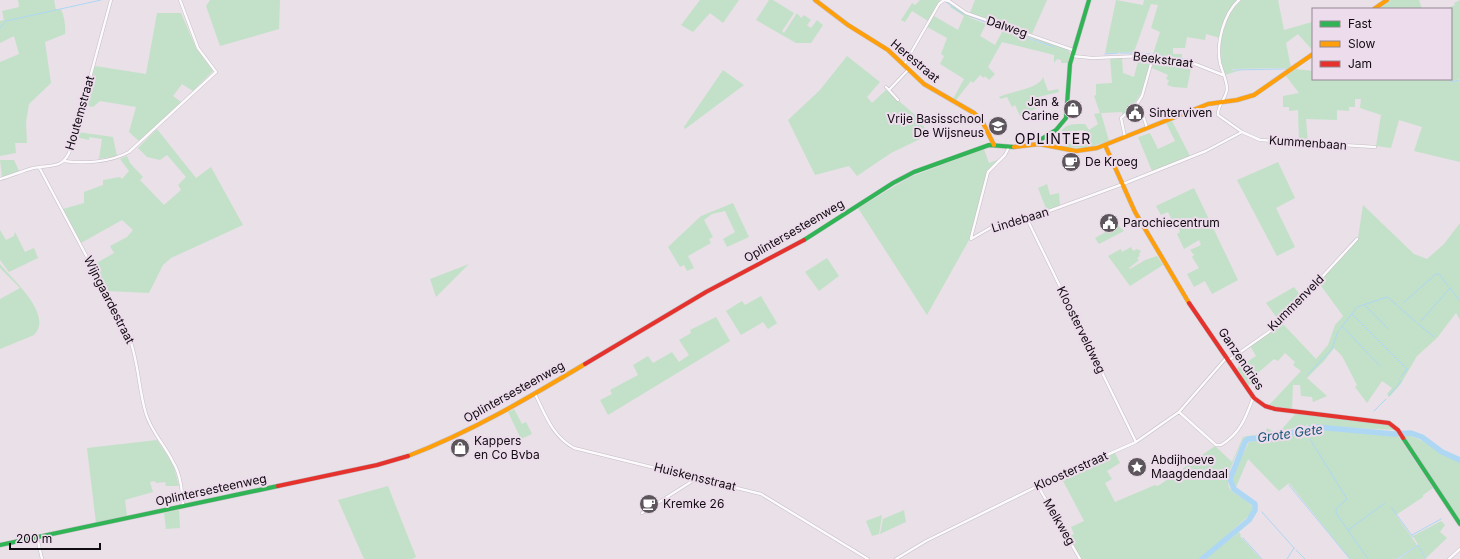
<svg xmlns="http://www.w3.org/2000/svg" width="1460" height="559" font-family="Inter,sans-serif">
<rect width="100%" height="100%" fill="#e9e0e8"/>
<!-- green -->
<path fill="#c3e1c8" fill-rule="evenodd" d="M18 0H54L56 10 61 9C64 16 66 26 65 34L45 42 51 83 29 104 26 122 27 143H15L16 153 0 156V62L19 54 14 36 0 43V21L4 20 2 11 19 7Z
M210 0H280L279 29 220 46 206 6Z
M700 0H739L723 23 710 13 693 32 681 25Z
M769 0H773L794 13 782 31 784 33 797 13 801 18 804 15 811 20 807 25 811 28 817 20 823 25 811 43H796L756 20Z
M920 0H940L928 21 912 11 905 22 901 20 912 3 915 5Z
M975 0H1047L1032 34 970 13Z
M1116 0 1143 5 1144 0H1238L1227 14 1220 38 1206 34 1205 40 1187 37 1185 48H1173V54H1182V58H1169L1153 54 1160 32 1151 28 1158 5 1151 4 1134 52 1105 53Z
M1242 0H1278L1284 30 1312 22 1313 51 1298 34 1286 43 1291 68 1285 72V68L1232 69 1233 71 1244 69 1225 75C1223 67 1220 59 1220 51 1220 34 1228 10 1242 0Z
M1391 0H1419L1422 9H1379Z
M1460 0V79L1451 82 1449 79H1451V9H1446L1455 5 1454 3Z
M951 5 962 12 990 22 968 17 986 24 980 36 995 45 1003 30 1054 48 1009 29 1068 50 1070 53 1068 63H1061V60L1057 59 1054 63V55L1002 42 988 67 995 74 989 80 985 76 984 78 980 75 973 83 971 81 956 100 953 99 964 79 940 64 944 56 941 54 947 38 927 27 934 16 958 30 964 16 950 7Z
M157 13H181L196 48 213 71 193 91 182 84 173 96 181 102 140 142 129 132 136 107 100 101 93 107 84 105 95 66 146 74Z
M847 56 880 82 867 97 872 103 886 90 914 114 928 132 920 139 891 153 857 176 849 166 815 175 788 120 820 90Z
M1122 57 1123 73 1134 77 1139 57 1151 59C1149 81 1140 102 1122 115V112L1101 113 1109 141 1086 148 1065 147 1061 132C1065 123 1077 124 1085 124L1089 130 1098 124 1094 114 1100 113 1094 96 1096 95V84L1112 83 1110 58ZM1073 130 1074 134 1077 133 1076 131 1083 130 1086 134 1085 141 1079 144 1078 141 1075 142 1076 146 1066 142 1065 138Z
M1154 59 1167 62 1192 63 1187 88 1173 87 1167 85 1169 80 1166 79 1168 75 1152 68Z
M1296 69 1313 71V79H1448L1450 83 1458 80 1460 82V162L1414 151 1422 127 1399 120 1391 148 1376 146 1381 115 1360 108 1361 99H1355V107H1349V111L1337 110V120L1306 119 1308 143 1299 142 1298 110 1289 111V107H1283V96L1299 93 1286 76Z
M723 70 744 85 685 129 684 127Z
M1043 77 1048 91 1058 89 1059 92 1038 97 1041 106 1020 116 1015 105 1012 107 1007 97 1001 99 999 97C1010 91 1040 89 1043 77Z
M1172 121 1190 156 1152 171 1138 137 1150 133 1158 149 1175 141 1166 123Z
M157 129 196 178 211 167 243 225 171 258 163 265 149 293 107 291 93 265 114 253 110 246 127 237 133 230 122 220 81 243 63 209 84 203V192L103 185V180L120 177 122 179 129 171 120 159 127 156 130 163 143 177 140 180 164 205 181 190 178 185 186 177 167 155 160 160 147 157 138 148Z
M78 132 113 137 117 156 99 159 102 139 89 137V140L76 137Z
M984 149 989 163 1000 159 987 172 969 240 927 315 858 208 910 177Z
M0 160H14L19 171 2 177Z
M1278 162 1295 198 1276 208 1295 247 1277 256 1237 180Z
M1047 184 1050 195 1059 193 1060 206 1047 211 1038 188Z
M1194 188 1238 280 1212 294 1205 281 1194 287 1187 274 1199 268 1192 257 1194 255 1190 250 1201 245 1199 240 1184 249 1177 234 1180 232 1176 221 1173 222 1168 212 1161 215 1156 206Z
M733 203 749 237 727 247 723 239 735 232 725 211 712 214 704 220 713 237 709 239 711 243 688 256 694 268 687 271 684 265 680 267 668 247 701 216Z
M1363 205 1414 254 1427 259 1444 244 1460 223V320L1456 313 1437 338 1417 356 1400 385 1389 397 1387 394 1392 388 1382 381 1367 403 1355 387 1357 385 1342 356 1334 348 1324 361 1307 378 1327 396 1313 402 1312 397 1301 396 1300 385H1293L1292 409 1268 406 1301 371 1293 365 1295 362 1285 353 1278 361 1274 359 1253 377 1255 380 1248 386 1237 368 1256 356 1250 346 1282 323 1316 359 1328 345 1335 325 1343 316 1319 283 1358 238Z
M1118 225 1124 231 1099 244 1095 238Z
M0 230 6 240 14 236 15 232 25 252 34 248 38 258 9 272 0 260Z
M1131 247 1133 251 1137 249 1141 251 1139 254 1140 256 1137 258 1139 260 1129 268 1130 269 1145 260 1157 256 1163 265 1130 286 1108 256 1121 249 1122 252Z
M827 258 839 276 819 291 805 272Z
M0 264C12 279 54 315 34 335L0 349V299L20 288 0 268Z
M469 264 436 297 430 279Z
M1294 287 1302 298 1280 322 1266 303Z
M761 296 777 323 768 329 763 322 741 335 726 311 742 301 745 305Z
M716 317 730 341 608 415 600 400 612 394 610 390 638 375 633 365 648 356 653 363 672 352 679 362 689 355 679 340 691 333 690 330Z
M514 409 522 424 526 422 532 434 521 439 508 412Z
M1296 413 1388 424 1395 430 1308 426 1307 424 1306 426 1247 437 1243 440C1239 451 1221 480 1231 490 1238 496 1247 500 1253 507V512L1200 559H1081L1068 537 1074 534 1071 527 1084 521 1061 477 1115 453 1120 463 1107 471 1112 479 1105 483 1115 502 1155 485 1158 486 1215 446 1232 462 1243 437 1265 433 1267 428 1274 432 1282 429Z
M1322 430 1398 436 1433 488 1423 495V497L1396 515 1417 545 1396 559H1350L1289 483 1279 491 1248 459 1236 487 1232 483V476L1249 442 1276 438 1303 431Z
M1404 435C1415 433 1447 457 1460 462V521Z
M157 440 173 464 179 486H166L165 482 156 483 155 481 150 482 153 492 125 500 127 516 96 523 87 448Z
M388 486 416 557 412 559H364L338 500Z
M179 510 180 528 166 529 164 513Z
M904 510 906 522 880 534 883 519Z
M882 515 879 534 872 536 866 521Z
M1441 521 1445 525 1440 532 1447 538 1426 558 1413 536Z
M1239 532 1241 535 1240 536 1261 559H1205Z
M1418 545 1426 559H1399Z"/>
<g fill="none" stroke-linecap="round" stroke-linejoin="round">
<!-- stream -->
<path stroke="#aed7f4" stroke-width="1" d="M946 2 960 12 990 24
M992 25 1005 30
M0 28 6 21 101 0
M1007 31 1054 47
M1120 53H1134
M1139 53 1150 54
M1105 54 1118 53
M1153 54 1172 58 1188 59
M1233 70 1284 69
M1312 70H1313
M1449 79 1450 82 1460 80
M1450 288 1460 301
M1403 303 1436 274H1439L1448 286
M1365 305 1388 329
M1399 307 1416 322
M1352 314 1391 353
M1421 321 1450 288
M1418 324 1434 337
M1342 326 1380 366
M1340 329 1357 307 1387 297 1397 305
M1392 354 1407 369 1401 377
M1307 375 1332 349 1338 331
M1399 379 1400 380
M1389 396 1401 381
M1374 411 1386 399
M1310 439 1347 499 1336 509V513L1368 559
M1289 485 1350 559
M1391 507 1413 537
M1262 512 1294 548
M1348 530 1385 503
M1412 535 1441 519
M1243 538 1262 559
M1296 550 1305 559
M1287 559 1294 548
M1397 559 1418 545 1426 559"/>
<!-- river -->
<path stroke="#aed7f4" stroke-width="5.5" d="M1202 559 1249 520 1255 510V504L1234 489 1230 479 1245 442 1248 439 1273 437 1316 427 1394 434 1411 433 1422 437 1442 452 1460 460"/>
<defs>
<path id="street" d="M1239 0C1224 13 1216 43 1220 63 1222 71 1227 81 1227 89 1226 99 1217 106 1218 115L1242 132 1260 140 1375 147
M1072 56 1092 58 1142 56 1170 61 1190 62 1223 75
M904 65 939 4 944 0 949 1 966 13 1073 50
M886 87 898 100
M889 90 908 70
M1137 104 1142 112 1147 128
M1125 137 1121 118 1137 104 1142 96 1153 57
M64 161C84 164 111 162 129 152L216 72 198 48 180 0
M39 167 128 334C139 361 138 388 146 414 152 433 165 445 173 462 181 475 182 491 183 506
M0 179C11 176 22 171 33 168 50 164 63 171 71 148L111 0
M1027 219 1136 442
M971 238 988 172 1005 155 1009 147
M971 239 990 228 1027 219 1123 184 1206 151 1242 132
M1229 360 1276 327 1357 239
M535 394C545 414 552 436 574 448L761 494 868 559
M1179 412 1216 445H1221C1240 434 1246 417 1253 398
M1038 486 1080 559
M642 513 697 478
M37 537 42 559
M896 559 926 541 1046 482 1136 442 1179 412 1227 357
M1449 559 1460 549"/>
<path id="fast" d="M1039 144 1040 140 1056 130 1066 118 1070 64 1089 0
M804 240 893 183 914 172 989 145 1014 147
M1403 438 1460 524
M0 545 278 486"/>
<path id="slow" d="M815 0 848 25 888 50 924 84 974 113 982 121 994 145
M1374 9 1387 0
M1105 145 1135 212 1189 303
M1014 147 1039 144 1076 151 1097 148 1208 104 1237 100 1254 95 1313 54
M408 456C471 432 528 398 585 364"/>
<path id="jam" d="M1189 303 1254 398 1265 406 1275 409 1389 423 1398 430 1403 438
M585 364 706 292 804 240
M278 486 377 465 408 456"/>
</defs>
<!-- street casing -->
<use href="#street" stroke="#c5bec5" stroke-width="3.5"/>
<!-- fast casing -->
<use href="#fast" stroke="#c5bec5" stroke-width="5"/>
<!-- slow casing -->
<use href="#slow" stroke="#c5bec5" stroke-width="5"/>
<!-- jam casing -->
<use href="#jam" stroke="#c5bec5" stroke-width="5"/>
<!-- street -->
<use href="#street" stroke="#fcfafc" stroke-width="2.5"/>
<!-- fast -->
<use href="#fast" stroke="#30b455" stroke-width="4"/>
<!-- slow -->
<use href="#slow" stroke="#ff9f0a" stroke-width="4"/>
<!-- jam -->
<use href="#jam" stroke="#e5322d" stroke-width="4"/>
</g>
<!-- icons -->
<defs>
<symbol id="shop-disc" viewBox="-11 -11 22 22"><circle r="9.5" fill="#5c565c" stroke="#eddceb"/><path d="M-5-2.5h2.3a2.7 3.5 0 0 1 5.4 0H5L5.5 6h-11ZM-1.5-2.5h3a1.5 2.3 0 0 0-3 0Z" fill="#fff"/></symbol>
<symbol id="civic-disc" viewBox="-11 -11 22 22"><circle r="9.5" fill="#5c565c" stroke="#eddceb"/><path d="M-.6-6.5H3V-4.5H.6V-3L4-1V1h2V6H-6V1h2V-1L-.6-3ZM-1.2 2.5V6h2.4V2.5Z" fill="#fff"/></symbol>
<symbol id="school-disc" viewBox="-11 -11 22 22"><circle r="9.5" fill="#5c565c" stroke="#eddceb"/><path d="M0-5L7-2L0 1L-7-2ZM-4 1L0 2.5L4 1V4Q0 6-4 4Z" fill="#fff"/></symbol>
<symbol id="cafe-disc" viewBox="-11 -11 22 22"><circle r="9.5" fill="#5c565c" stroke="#eddceb"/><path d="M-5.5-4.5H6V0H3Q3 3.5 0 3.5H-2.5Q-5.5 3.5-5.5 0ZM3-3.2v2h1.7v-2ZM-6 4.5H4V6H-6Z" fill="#fff"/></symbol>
<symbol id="sight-disc" viewBox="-11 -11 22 22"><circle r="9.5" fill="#5c565c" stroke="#eddceb"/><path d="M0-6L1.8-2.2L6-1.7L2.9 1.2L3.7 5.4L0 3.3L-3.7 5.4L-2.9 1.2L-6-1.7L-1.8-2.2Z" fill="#fff"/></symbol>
</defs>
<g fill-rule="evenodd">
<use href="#shop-disc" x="1062" y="98" width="22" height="22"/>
<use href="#civic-disc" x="1124" y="102" width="22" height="22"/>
<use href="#school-disc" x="987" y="115" width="22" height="22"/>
<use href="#cafe-disc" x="1060" y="151" width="22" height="22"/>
<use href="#civic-disc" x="1098" y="212" width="22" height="22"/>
<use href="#shop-disc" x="449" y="437" width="22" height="22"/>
<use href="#sight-disc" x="1126" y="456" width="22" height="22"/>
<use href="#cafe-disc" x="638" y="493" width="22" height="22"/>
</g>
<g text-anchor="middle" stroke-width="4" stroke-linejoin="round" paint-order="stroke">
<!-- street labels -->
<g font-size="12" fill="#100b10" stroke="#eddceb">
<text transform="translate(1007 27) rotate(19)" y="4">Dalweg</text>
<text transform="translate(1163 60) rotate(7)" y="4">Beekstraat</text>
<text transform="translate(915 61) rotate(40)" y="4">Herestraat</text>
<text transform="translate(80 113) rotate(-74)" y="4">Houtemstraat</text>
<text transform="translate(1308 143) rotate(4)" y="4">Kummenbaan</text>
<text transform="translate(1020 220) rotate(-17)" y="4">Lindebaan</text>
<text transform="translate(794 231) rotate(-30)" y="4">Oplintersesteenweg</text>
<text transform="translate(109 300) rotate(63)" y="4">Wijngaardestraat</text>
<text transform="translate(1296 303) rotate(-45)" y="4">Kummenveld</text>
<text transform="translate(1081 330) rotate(64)" y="4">Kloosterveldweg</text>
<text transform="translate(1241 359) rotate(56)" y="4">Ganzendries</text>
<text transform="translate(514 392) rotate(-29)" y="4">Oplintersesteenweg</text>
<text transform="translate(1071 471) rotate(-24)" y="4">Kloosterstraat</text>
<text transform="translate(695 477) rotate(14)" y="4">Huiskensstraat</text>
<text transform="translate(211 490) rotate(-12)" y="4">Oplintersesteenweg</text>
<text transform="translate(1059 522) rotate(60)" y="4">Melkweg</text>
</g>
<!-- poi labels -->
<g font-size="12" fill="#100b10" stroke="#eddceb" text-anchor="start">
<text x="1059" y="106" text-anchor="end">Jan &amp;<tspan x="1059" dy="14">Carine</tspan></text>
<text x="1149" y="117">Sinterviven</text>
<text x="984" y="123" text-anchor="end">Vrije Basisschool<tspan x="984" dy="14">De Wijsneus</tspan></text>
<text x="1085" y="166">De Kroeg</text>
<text x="1123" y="227">Parochiecentrum</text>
<text x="474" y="445">Kappers<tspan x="474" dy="14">en Co Bvba</tspan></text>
<text x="1151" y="464">Abdijhoeve<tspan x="1151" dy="14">Maagdendaal</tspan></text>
<text x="663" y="508">Kremke 26</text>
</g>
<!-- water labels -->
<g font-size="13" font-style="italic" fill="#185676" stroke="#eddceb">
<text transform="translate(1290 433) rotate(-8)" y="5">Grote Gete</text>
</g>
<!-- quarter labels -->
<g font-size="14" letter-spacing="1" fill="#100b10" stroke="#eddceb">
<text x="1053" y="144">OPLINTER</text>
</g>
</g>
<!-- legend -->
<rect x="1312" y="8" width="140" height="72" fill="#eddceb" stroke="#958893"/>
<rect x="1320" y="21" width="20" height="6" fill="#30b455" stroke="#958893"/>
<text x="1348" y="28" font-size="12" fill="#100b10">Fast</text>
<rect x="1320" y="41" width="20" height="6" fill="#ff9f0a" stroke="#958893"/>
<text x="1348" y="48" font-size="12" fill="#100b10">Slow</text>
<rect x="1320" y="61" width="20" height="6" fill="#e5322d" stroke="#958893"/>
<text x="1348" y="68" font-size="12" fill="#100b10">Jam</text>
<!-- scale -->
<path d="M10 543v6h90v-6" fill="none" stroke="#100b10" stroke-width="2"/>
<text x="16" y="543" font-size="12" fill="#100b10" stroke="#eddceb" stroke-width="3" paint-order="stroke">200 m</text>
</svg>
